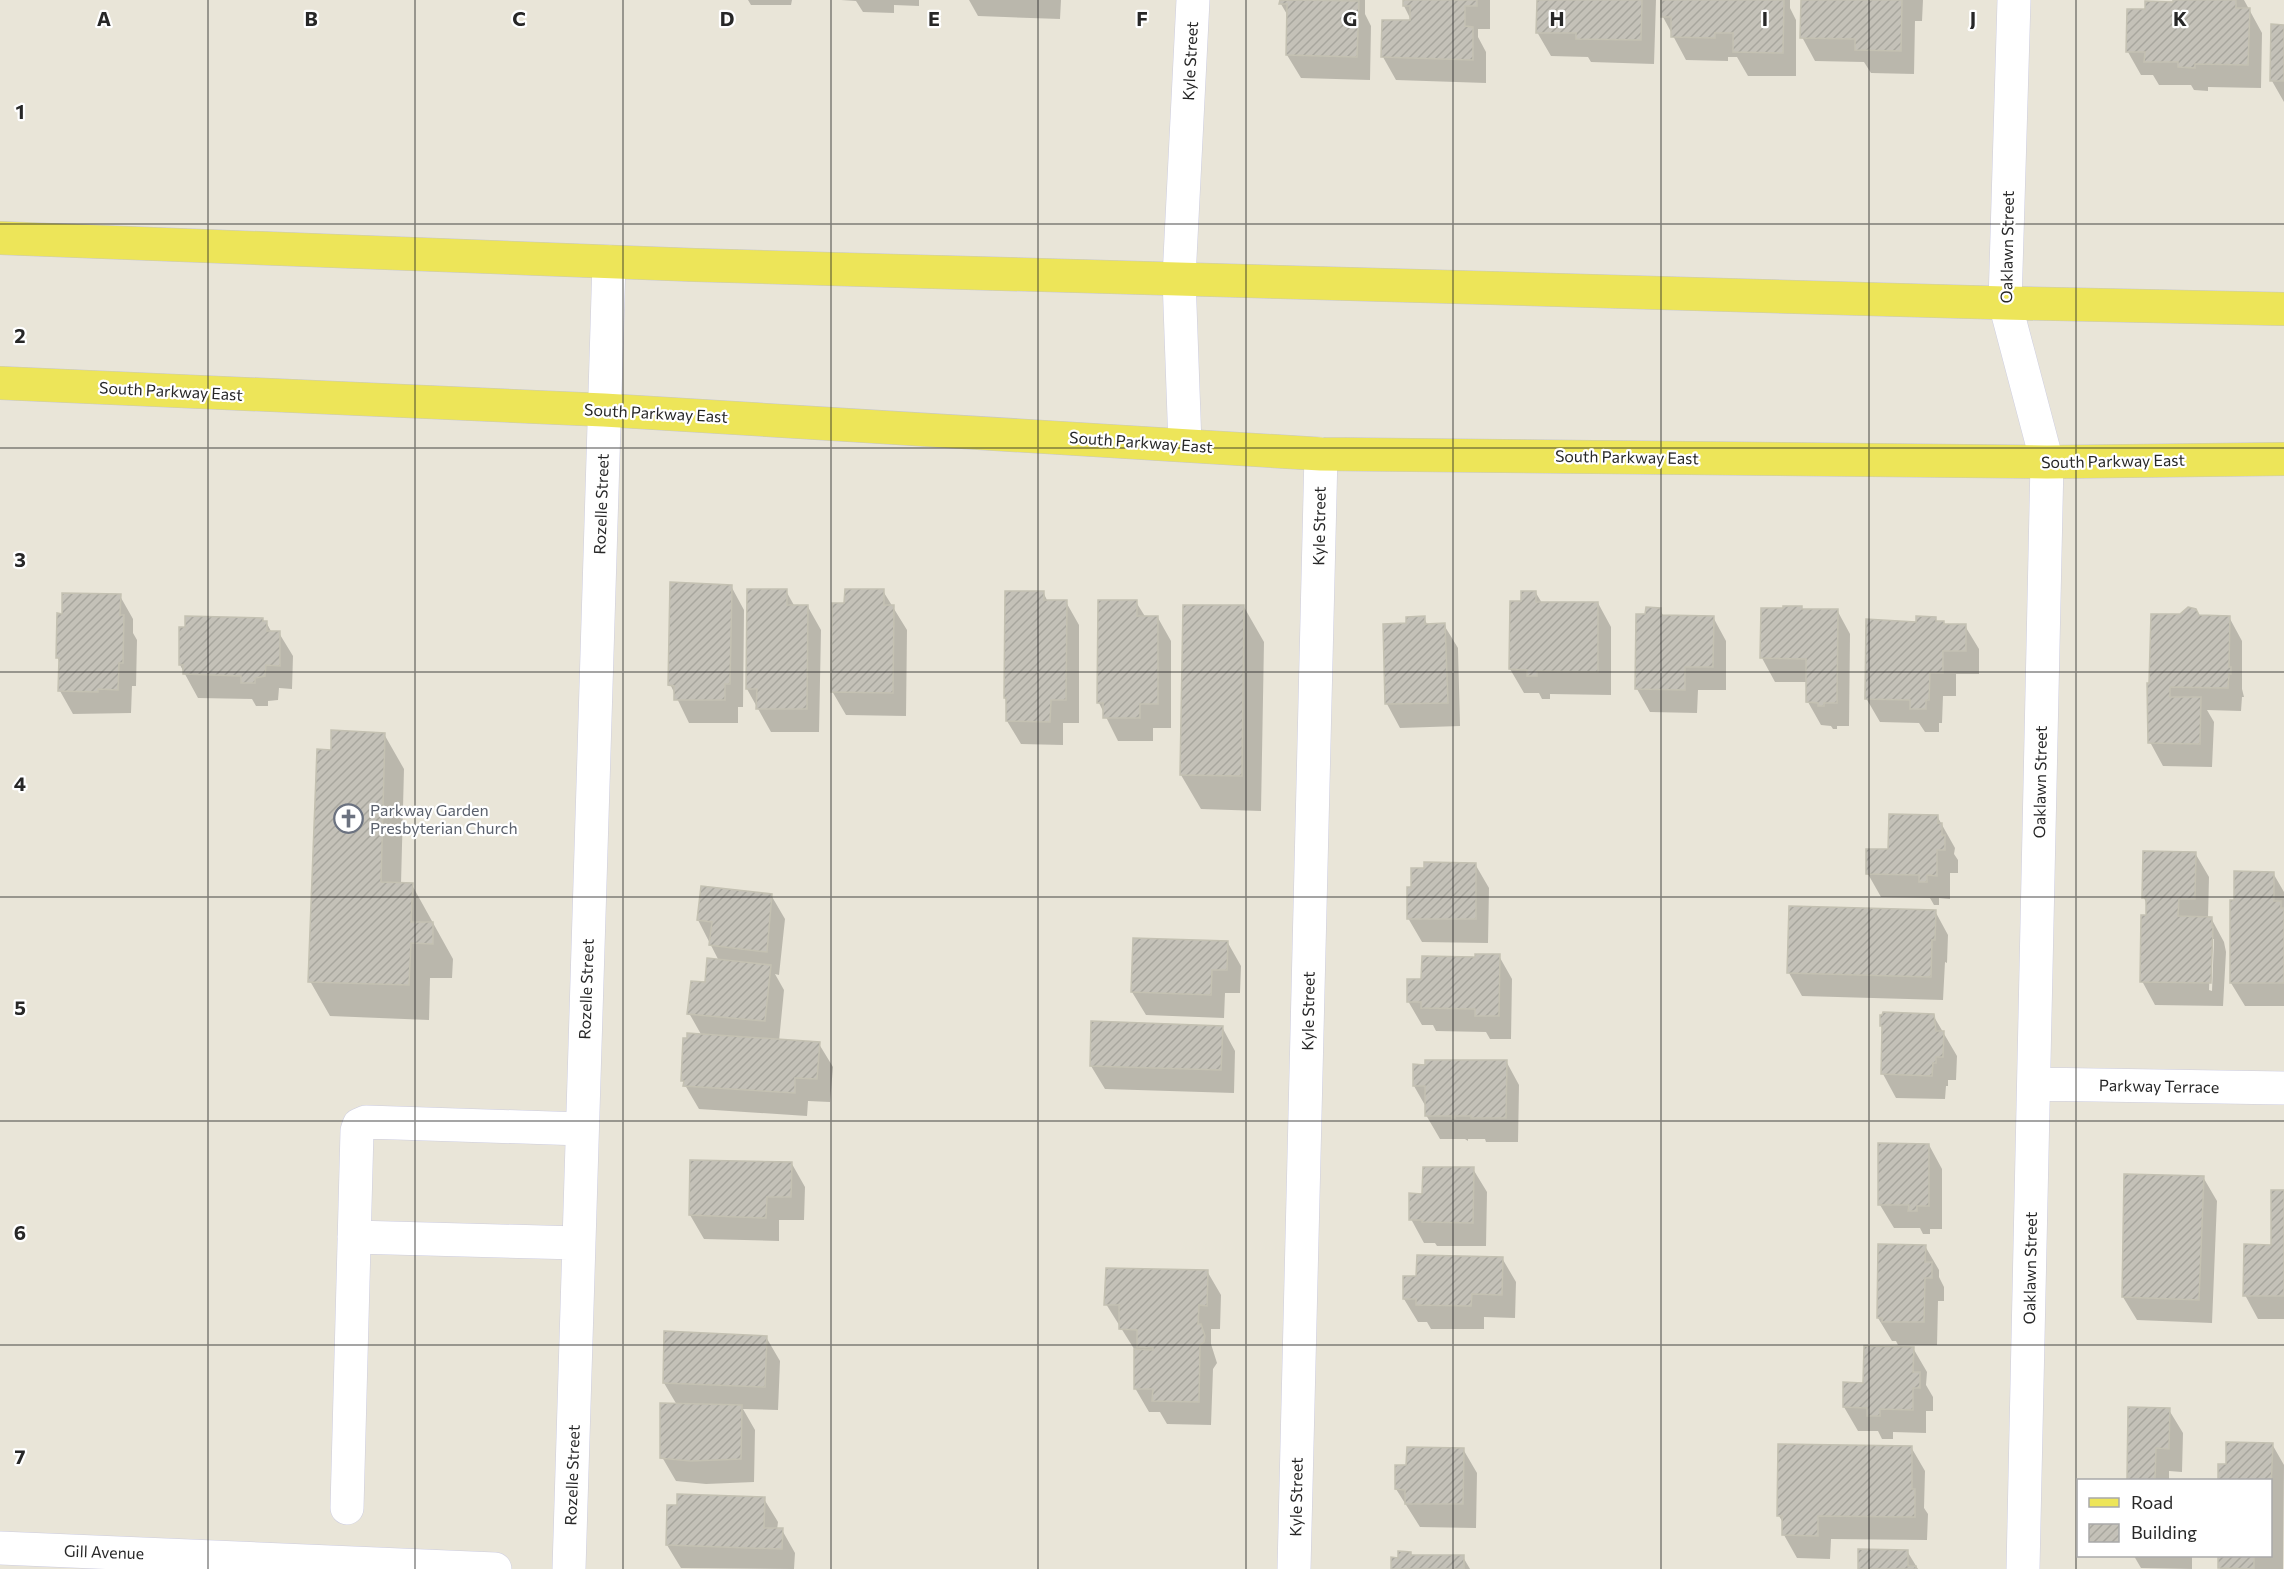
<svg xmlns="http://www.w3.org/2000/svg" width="2284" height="1569" font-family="Commissioner,sans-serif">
<defs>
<pattern id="building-hatch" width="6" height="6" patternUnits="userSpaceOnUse" patternTransform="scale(1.5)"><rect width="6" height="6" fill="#c4c1b8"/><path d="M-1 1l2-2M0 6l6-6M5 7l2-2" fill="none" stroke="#a8a69e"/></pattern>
</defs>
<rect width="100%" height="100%" fill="#e9e5d8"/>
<!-- shadow -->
<path fill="#0003" fill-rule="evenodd" d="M748 0H792L791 5H751Z
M841 0H919V6L894 5V13L863 12 856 1Z
M969 0H1061L1060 19 978 16Z
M1281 0H1365V14L1371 26 1370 80 1301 78 1287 55 1288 16 1281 4Z
M1405 0H1490V29H1478V37L1486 52V83L1396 80 1383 57 1412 22 1404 6Z
M1538 0H1656L1654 64 1591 62 1588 57 1551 56 1537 32Z
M1663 0H1790V8L1796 20V76H1748L1737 57H1728V61L1686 60 1663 17Z
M1803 0H1923L1922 21H1915L1914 74 1871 73 1864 62 1815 61 1802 37Z
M2175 0H2244L2262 33 2261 88 2208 87V91L2194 90 2191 85H2159L2153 75H2141L2128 52 2147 11 2175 4Z
M2284 26V102L2272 81Z
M731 586 744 610 743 707H738V723H689L670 684Z
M786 591 795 607H808L821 630 819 732H771L747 689Z
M883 591 907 630 906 716 846 715 832 691 845 605Z
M1043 592 1048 602H1066L1079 625V723H1063V745L1021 744 1007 721V702L1005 698Z
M1536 593 1542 603H1598L1611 627V695L1550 694V699H1542L1539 693H1524L1510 669 1511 603H1522Z
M120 596 133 619V633L137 640 136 686H132L131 713 73 714 60 691V662L57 657 63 615Z
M1136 602 1146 618H1158L1171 641V728H1153V741H1118L1099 703Z
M1244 607 1264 642 1261 811 1201 809 1181 775Z
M1801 608 1803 610H1837L1850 634 1849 726H1837V729H1833L1831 726 1821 725 1808 702V682H1775L1762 658Z
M1660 610 1664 617H1713L1726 641V690H1698L1697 713 1650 712 1637 689 1647 616Z
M2198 617H2229L2242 641V689L2244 697H2242L2241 711 2207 710 2214 722 2212 767 2163 766 2150 742 2149 685Z
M1424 618 1428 626 1444 625 1458 648 1460 726 1400 728 1387 704 1384 626 1408 625Z
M1935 619 1937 623 1945 626H1965L1979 649V674H1956V696H1943L1942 723H1939V732H1925L1919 723 1880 722 1866 698Z
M264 622H266L272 633H279L293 656 292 689 279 688 278 700 268 701V706H256L252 699 198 698 180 665Z
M384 734 404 769 401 884 412 885 453 959 452 978H430L429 1020 330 1016 310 981 332 751Z
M1937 816 1955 848 1954 854 1958 860V873H1950V899L1939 898V905H1934L1930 898 1881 897 1868 874 1890 850Z
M2145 853H2195L2209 877 2208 918H2211L2224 942 2226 952 2223 1006 2155 1005 2142 981 2147 917V904L2144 898ZM2211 939H2214L2212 991 2209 990Z
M1475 864 1489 888 1488 943 1422 942 1408 918Z
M2273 873 2284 892V1006H2245L2231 983 2235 901Z
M771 895 785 919 779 975 775 974 784 990 779 1041 819 1044 833 1067 830 1102 808 1101 807 1116 699 1109 682 1080 702 1036 689 1013 719 961 698 920Z
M1935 911 1948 935 1947 963 1945 962 1943 1000 1802 996 1789 973Z
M1228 943 1241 966 1240 993H1225L1224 1018 1146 1015 1132 992Z
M1499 956 1512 979 1511 1039H1490L1486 1032 1436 1031 1433 1025H1422L1408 1001 1423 981Z
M1933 1015 1957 1056 1956 1080H1948V1086H1946L1945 1099 1896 1098 1883 1074V1030L1881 1026Z
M1222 1027 1235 1051 1234 1093 1105 1089 1091 1066Z
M1506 1061 1519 1085 1518 1142H1486L1485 1139H1468V1141L1465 1139H1440L1426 1115V1107L1414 1086Z
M1929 1145 1942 1169V1229H1930V1234H1923L1920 1228H1894L1880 1205Z
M692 1161 792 1164 805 1187 804 1220H779V1241L704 1239 690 1215Z
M1473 1169 1487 1192 1486 1246H1437L1435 1243H1424L1411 1219 1424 1195Z
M2203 1177 2217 1201 2212 1323 2137 1320 2123 1297Z
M2284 1191V1319H2258L2245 1295 2272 1246Z
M1925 1246 1939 1270V1277L1944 1287V1301H1938L1937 1345H1898L1896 1341H1892L1878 1318Z
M1502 1258 1516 1282 1515 1318 1484 1317V1329H1431L1427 1322H1418L1404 1299Z
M1207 1271 1221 1295 1220 1329H1211V1344L1217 1363 1213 1369 1211 1425 1167 1424 1160 1412H1149L1135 1388 1136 1352 1106 1304Z
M766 1337 780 1361 778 1410 743 1409 755 1430 754 1482 706 1484 676 1481 662 1457 677 1405 664 1383Z
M1913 1348 1927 1372 1926 1385 1933 1397V1411H1926V1433L1893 1432V1439H1882L1878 1431H1858L1844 1407 1865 1385Z
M2129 1409 2169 1410 2183 1433 2182 1472 2169 1471V1480H2129Z
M2272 1444 2284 1465 2283 1569H2220V1556H2270V1480H2220V1465H2228Z
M1911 1447 1925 1471 1924 1508 1928 1514 1927 1540 1831 1539 1830 1559 1797 1558 1784 1535V1524L1779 1516Z
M1463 1449 1477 1473 1476 1528 1420 1527 1396 1489Z
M764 1499 778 1522 777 1530H782L795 1553 794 1569 681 1568 667 1545Z
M1907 1551 1918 1569H1859Z
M1412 1556 1463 1557 1470 1569H1392L1399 1559Z
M2134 1556H2192V1569L2141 1568Z"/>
<!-- building -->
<path fill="url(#building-hatch)" stroke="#c4c1b2" stroke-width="1.5" d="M1280 0 1359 1 1357 57 1286 55 1287 4H1279Z
M1403 0H1477V6H1465V26L1473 27V60L1381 57 1382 20H1410V6H1403Z
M1537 0H1642L1641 40 1576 39V33H1536Z
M1661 0H1784L1783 53 1733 52V33H1715V38L1671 37V17H1661Z
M1801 0H1902L1901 51 1855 50V39L1800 38Z
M2173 0H2236V8H2250L2248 65 2195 64V68L2178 67V62H2144L2145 52H2126L2127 9H2145V1L2173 2Z
M2271 24 2284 25V81H2270Z
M670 582 732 585 730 684H725V700H674V686L668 685Z
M747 589H787V605H808L807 709H756L757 689H746Z
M845 589H884V605H894L893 693 831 692 832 603H844Z
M1005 591H1044V600H1067L1066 700H1051L1050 722 1006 721V698H1004Z
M1521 591H1536V602H1598V672L1537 671V676H1527V670L1509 669 1510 601H1521Z
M62 593 121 594 120 615H124L123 663H119L118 690 98 689V692L58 691 59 658H56L57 613 62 614Z
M1098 600H1137V616H1158V704H1140V718H1103V703H1097Z
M1183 605H1244L1242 776 1180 775Z
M1783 606H1802V609H1838L1837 703H1824V706H1818V703L1806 702V659L1760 658 1761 608H1783Z
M1646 607 1661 608V615L1714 616 1713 667H1685V690L1635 689 1636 614H1645Z
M2188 607 2196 609 2199 615 2230 616 2229 667H2231V674H2229L2228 688 2170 687V697H2201L2200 744 2148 743 2147 683H2149L2151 614H2180Z
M185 616 263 618V621H267V631H280V666L266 665 265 676 255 678V683H241V676L183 674V665H179V627H185Z
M1425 616V624L1445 623 1448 703 1385 704 1383 624 1406 623V617Z
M1916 616 1936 617V621H1944V624H1966V651H1943V673H1930L1929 700H1926V709H1910V700L1865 699 1866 619 1916 622Z
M331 730 385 733 381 882 413 883 411 922H433V944L411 943 409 985 308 982 317 749 331 750Z
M1889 814 1938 815V823H1942V835H1945V850H1937V876L1927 875V882H1919V875L1866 874V849H1888Z
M2143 851 2196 852 2195 899H2179L2178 916 2212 917V927H2213L2211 983 2140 982 2141 915H2146V898H2142Z
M1424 862 1476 863V919H1407V887H1411V868H1424Z
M2234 871 2274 872V901H2281V908H2284V983H2230V900H2234Z
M701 886 772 894 767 952 709 945 712 922 697 920Z
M1789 906 1936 910 1935 940H1932L1931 977 1787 973Z
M1133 938 1228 941 1227 970H1212L1211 995 1131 992Z
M1475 954H1500L1499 1016H1475V1009L1421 1008V1002H1407V979H1421L1422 956 1475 957Z
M707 958 771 965 765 1021 687 1014 691 981 705 982Z
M1883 1012 1934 1014 1936 1031H1944L1943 1057H1936V1063H1933L1932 1076 1881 1074 1882 1026H1880V1015H1882Z
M1091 1021 1223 1026 1221 1070 1090 1066Z
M687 1033 820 1042 817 1079 795 1078V1093L683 1086 684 1081H681L683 1038H687Z
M1425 1060H1507L1506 1118H1471V1116H1455V1118H1452V1116H1425V1086H1413V1064L1425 1065Z
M1878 1143 1929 1144V1206H1917V1211H1908L1909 1205H1878Z
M690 1160 792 1162 791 1197H767L766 1218 689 1215Z
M1423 1167H1474L1473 1223 1422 1222V1220H1409V1193L1422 1194Z
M2124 1174 2204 1176 2199 1300 2122 1297Z
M2271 1190H2284V1296H2243L2244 1244 2271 1245Z
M1878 1244 1926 1245 1925 1262H1932V1278H1925L1924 1322H1882V1318H1877Z
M1417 1255 1503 1257 1502 1295 1472 1294 1471 1306 1416 1305V1299H1403V1276H1416Z
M1106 1268 1208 1270 1207 1306 1199 1305 1198 1324H1201L1205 1336 1204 1342 1200 1345 1199 1402 1152 1401 1153 1389H1134V1349L1153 1350V1348L1137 1347V1330L1119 1329V1305H1104Z
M664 1331 767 1336 765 1387 663 1383Z
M1864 1346 1914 1347 1913 1372H1920V1388H1913V1410L1880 1409V1416H1867V1408L1843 1407V1382L1863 1383Z
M660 1403 742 1405 741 1459 691 1461 660 1458Z
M2128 1407 2170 1408 2169 1449 2156 1448 2155 1480H2127Z
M2226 1442 2273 1443 2270 1510V1480H2218V1464H2226Z
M1778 1444 1912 1446V1489H1915V1517L1818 1516V1536L1782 1535V1516H1777Z
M1407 1447 1464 1448 1463 1504H1405V1490L1395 1489V1465H1406Z
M677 1494 765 1497 764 1528H783L782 1549 666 1545 667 1505H677Z
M1858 1549 1908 1550V1566H1916V1569H1858Z
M1398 1551 1411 1552V1555H1464V1569H1391V1557L1398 1558Z
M2218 1556H2254V1569L2218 1568Z"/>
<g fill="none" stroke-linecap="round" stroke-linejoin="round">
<defs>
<path id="minor" d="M2014 0 2005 303 2047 462 2023 1569
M1185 445 1179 278 1193 0
M2034 1084 2284 1088
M354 1237 578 1243
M347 1508 357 1131 359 1125 366 1122 582 1129
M0 1548 495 1569
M569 1569 609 262
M1294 1569 1321 454"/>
<path id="major" d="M0 238 695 265 2005 303 2284 309
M0 383 604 410 1321 454 2047 462 2284 459"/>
</defs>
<!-- minor casing -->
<use href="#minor" stroke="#cdcde0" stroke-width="34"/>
<!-- major casing -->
<use href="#major" stroke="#c7c7c7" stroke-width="34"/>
<!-- minor -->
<use href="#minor" stroke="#fff" stroke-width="33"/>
<!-- major -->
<use href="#major" stroke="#ede559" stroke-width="33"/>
</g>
<!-- grid -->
<path fill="none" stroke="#272727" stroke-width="1.5" stroke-opacity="0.55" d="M208 0V1569M415 0V1569M623 0V1569M831 0V1569M1038 0V1569M1246 0V1569M1453 0V1569M1661 0V1569M1869 0V1569M2076 0V1569M0 224H2284M0 448H2284M0 672H2284M0 897H2284M0 1121H2284M0 1345H2284"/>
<!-- icons -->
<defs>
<symbol id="church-ring" viewBox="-11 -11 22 22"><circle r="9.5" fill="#fff" stroke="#6b7280" stroke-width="1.5"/><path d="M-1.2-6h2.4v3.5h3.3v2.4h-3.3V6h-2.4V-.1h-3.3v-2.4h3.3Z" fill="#6b7280"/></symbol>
</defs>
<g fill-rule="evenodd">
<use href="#church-ring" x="332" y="802" width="33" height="33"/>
</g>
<g text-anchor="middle" stroke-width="4.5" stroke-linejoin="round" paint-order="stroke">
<!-- street labels -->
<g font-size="16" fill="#272727" stroke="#fff">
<text transform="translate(1190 61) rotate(-87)" y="6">Kyle Street</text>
<text transform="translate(2007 247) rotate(-89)" y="6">Oaklawn Street</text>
<text transform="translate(171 391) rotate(3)" y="6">South Parkway East</text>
<text transform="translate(656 413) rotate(3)" y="6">South Parkway East</text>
<text transform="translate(1141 442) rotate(4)" y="6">South Parkway East</text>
<text transform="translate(1627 457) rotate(1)" y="6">South Parkway East</text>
<text transform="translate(2113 461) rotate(-1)" y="6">South Parkway East</text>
<text transform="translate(601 504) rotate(-88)" y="6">Rozelle Street</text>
<text transform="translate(1319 526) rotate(-89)" y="6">Kyle Street</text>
<text transform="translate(2040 782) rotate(-89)" y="6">Oaklawn Street</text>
<text transform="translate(586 989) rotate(-88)" y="6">Rozelle Street</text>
<text transform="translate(1308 1011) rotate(-89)" y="6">Kyle Street</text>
<text transform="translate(2159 1086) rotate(1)" y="6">Parkway Terrace</text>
<text transform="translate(2030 1268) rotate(-89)" y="6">Oaklawn Street</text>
<text transform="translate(572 1475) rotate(-88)" y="6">Rozelle Street</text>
<text transform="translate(1296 1497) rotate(-89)" y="6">Kyle Street</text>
<text transform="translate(104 1552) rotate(2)" y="6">Gill Avenue</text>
</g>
<!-- worship labels -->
<g font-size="16" fill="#5b616d" stroke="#fff" text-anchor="start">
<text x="370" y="816">Parkway Garden<tspan x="370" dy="18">Presbyterian Church</tspan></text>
</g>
</g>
<g font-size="20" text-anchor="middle" font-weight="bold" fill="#272727" stroke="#fff" stroke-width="4.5" stroke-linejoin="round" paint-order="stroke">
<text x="104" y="26">A</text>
<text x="311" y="26">B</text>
<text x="519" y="26">C</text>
<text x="727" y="26">D</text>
<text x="934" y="26">E</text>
<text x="1142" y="26">F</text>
<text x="1350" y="26">G</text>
<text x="1557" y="26">H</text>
<text x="1765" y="26">I</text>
<text x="1973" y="26">J</text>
<text x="2180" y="26">K</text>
<text x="20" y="119">1</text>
<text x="20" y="343">2</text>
<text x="20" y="567">3</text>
<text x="20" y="791">4</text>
<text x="20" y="1015">5</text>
<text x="20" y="1240">6</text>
<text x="20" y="1464">7</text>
</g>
<!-- legend -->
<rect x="2077" y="1479" width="195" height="78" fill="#ffffff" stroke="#a9a9a9" stroke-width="1.5"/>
<rect x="2089" y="1498" width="30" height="9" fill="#ede559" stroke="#a9a9a9" stroke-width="1.5"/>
<text x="2131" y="1509" font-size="18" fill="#272727">Road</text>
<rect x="2089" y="1524" width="30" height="18" fill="url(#building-hatch)" stroke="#a9a9a9" stroke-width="1.5"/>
<text x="2131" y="1539" font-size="18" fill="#272727">Building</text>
</svg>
